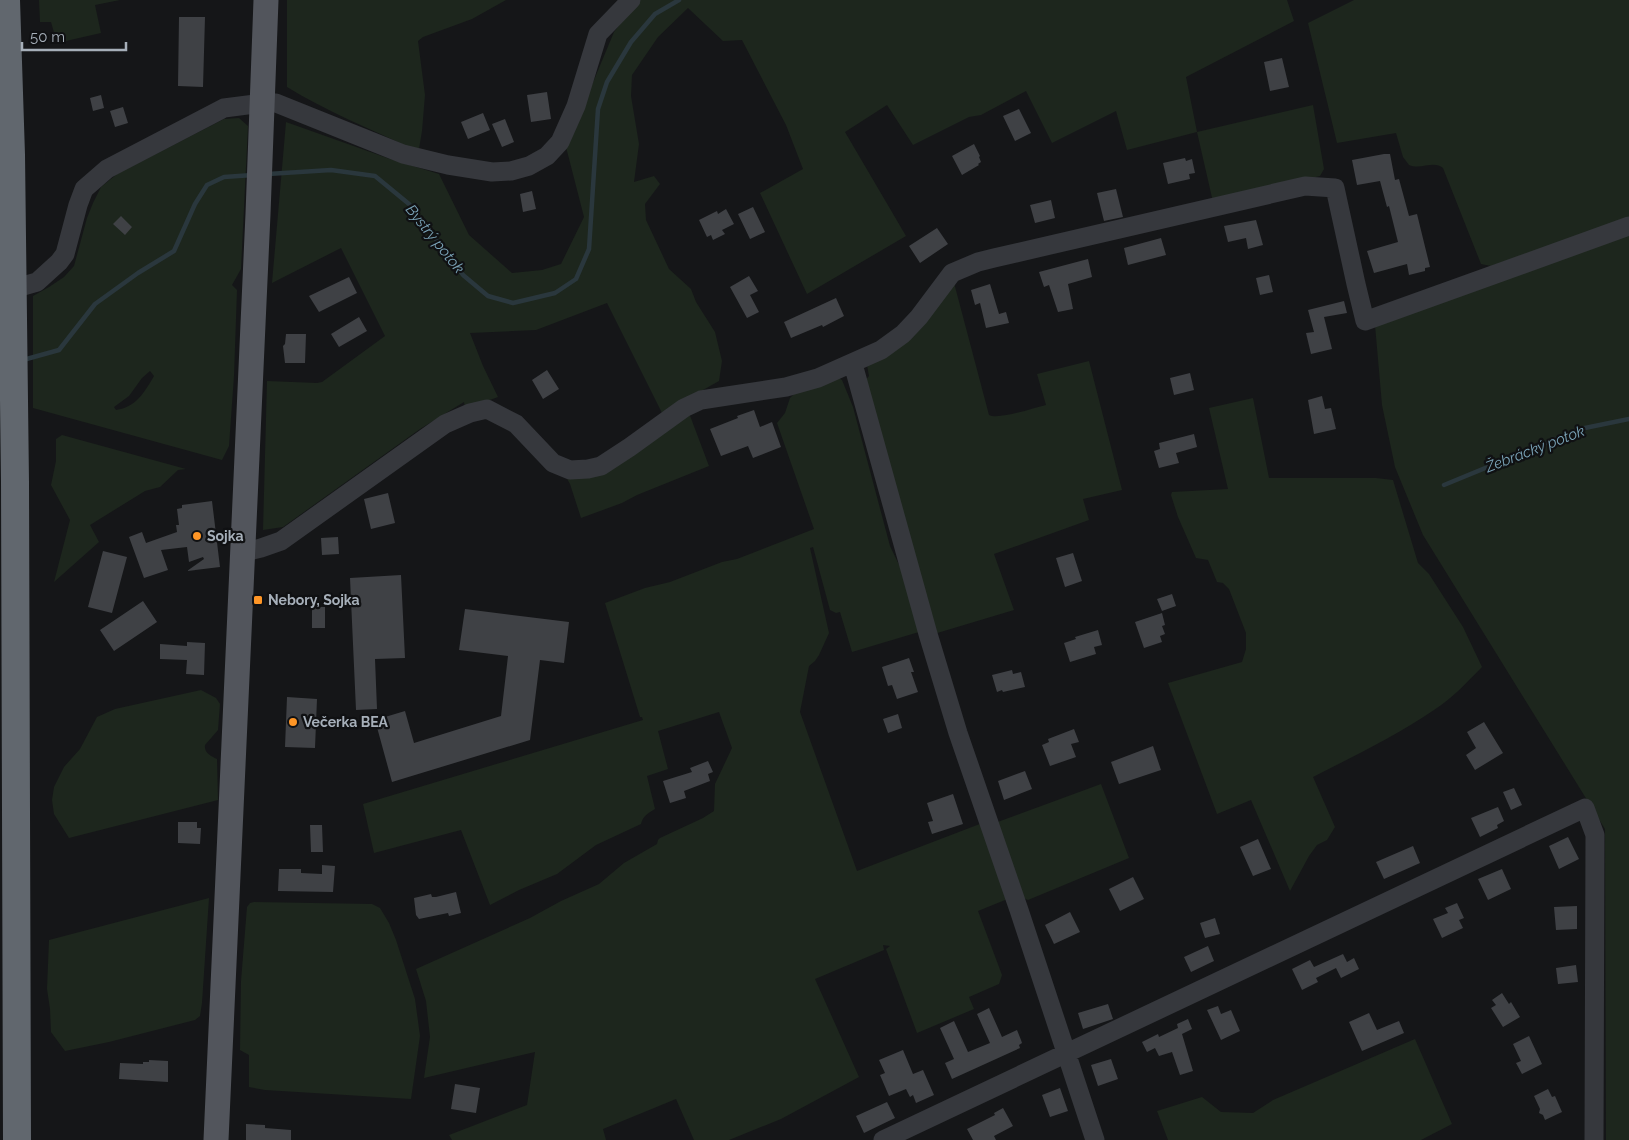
<svg xmlns="http://www.w3.org/2000/svg" width="1629" height="1140" font-family="Raleway,sans-serif">
<rect width="100%" height="100%" fill="#151618"/>
<!-- green -->
<path fill="#1d261d" fill-rule="evenodd" d="M39 0H120L95 5 101 33 57 43 51 22H40Z
M287 0H506L472 19 423 37 418 41 425 95 422 131 419 149 409 147C368 128 326 111 287 87Z
M638 0H1287L1294 21 1186 77 1197 132 1313 105 1324 169 1320 176 1213 202 1197 132 1127 150 1116 111 1052 143 1026 91 981 115 969 117 913 145 887 105 845 132 906 236 807 294 760 193 803 169 786 125 742 40 723 41 688 8 658 37 632 75 631 96 639 144 634 182 654 176 660 184 645 204 646 220 669 269 691 289 696 302 715 332 722 361 719 381 662 413 607 303 536 330 470 333 483 366 498 397 465 409 464 402 420 429 283 527 263 530 267 381 317 383 322 382 385 336 341 248 272 283 286 122 390 159 439 174 469 235 512 273 542 270 561 264 584 217 566 147 614 32Z
M1354 0H1629V218L1491 266 1481 264 1443 168C1434 160 1421 170 1409 165L1403 157 1396 133 1337 143 1308 23Z
M239 118 248 126 241 269 232 285 237 290 234 376 229 446 222 460 33 408V296L49 287 64 277 74 266 87 218 93 203 101 187 117 174 224 119ZM150 371 154 376C144 393 136 407 116 410L114 407 129 396 142 378Z
M1629 231V1140H1606L1605 829 1423 535 1395 467 1382 405 1375 325Z
M953 279 989 415C999 420 1033 408 1046 405L1037 374 1089 361 1122 490 1083 499 1089 520 994 554 1014 610 934 634 864 382 869 376 867 365Z
M837 377 842 380 853 407 890 546 902 571 919 632 852 652 840 612 836 613 830 610 813 547 810 548 829 633 819 655 815 661 809 666 800 712 857 871 985 822 1010 898 978 911 1002 975 999 984 969 997 974 1009 917 1033 886 949 890 946 883 945 884 950 815 979 859 1077 781 1119 729 1140H694L676 1099 603 1129 606 1140H452L449 1135 527 1105 535 1052 424 1078 430 1037 426 1001 416 969 530 918 561 901 599 884 624 863 657 844 658 840 660 838 703 818 714 811 715 784 732 748 719 712 658 731 668 769 647 776 655 809C648 813 643 816 641 824L596 845 557 874 519 890 490 905 461 830 374 853 363 804 643 720 642 717H640L605 603 645 588 670 582 722 562 737 559 814 529 777 423 785 413 790 398 796 392Z
M1253 398 1269 478H1376L1393 480 1418 563 1429 574 1463 627 1482 667C1467 682 1453 698 1434 710 1396 736 1354 756 1313 777L1335 827 1327 840 1317 845 1309 856 1290 891 1251 800 1217 814 1168 683 1242 662 1246 649V633L1229 589 1223 583 1217 582 1208 560 1196 558 1178 517 1171 495 1172 492 1228 489 1209 408Z
M689 413 709 466 637 495 622 503 581 518 570 484 566 477Z
M62 435 186 469 178 470 160 487 145 491 90 525 99 542 54 582 70 520 51 485 56 461V439Z
M201 690 216 698 220 704 218 730 205 745C204 753 211 756 217 759L218 800 69 838 54 814 52 800 54 787 64 767 80 749 97 717 115 709Z
M1101 784 1129 858 1028 900 1021 897 995 823Z
M209 898 202 1003 200 1016 195 1020 109 1042 65 1051 51 1032 50 1009 47 989 49 940Z
M254 902 372 904 380 908 389 923 396 940 415 999 420 1036 411 1099 265 1090 249 1087V1055L240 1050 241 981 247 907 250 903Z
M1415 1039 1452 1124 1421 1140H1168L1157 1111 1202 1097 1221 1112 1253 1113 1273 1100Z"/>
<g fill="none" stroke-linecap="round" stroke-linejoin="round">
<!-- stream -->
<path stroke="#2a373d" stroke-width="4.5" d="M268 174 331 170 375 176 409 204 463 275 488 296 513 303 555 293 576 279 589 249 598 109 607 82 631 42 655 14 679 0
M23 360 59 350 95 304 138 273 174 251 195 204 207 185 224 177 253 175
M1444 485 1580 429 1629 419"/>
</g>
<!-- building -->
<path fill="#3f4145" d="M179 17H205L203 87 178 86Z
M1282 58 1289 87 1270 91 1264 62Z
M547 92 551 119 531 122 527 95Z
M101 95 104 108 93 111 90 98Z
M123 107 128 123 115 127 110 111Z
M1019 109 1031 133 1015 141 1003 116Z
M483 113 490 130 468 139 461 122Z
M505 119 514 142 502 147 492 124Z
M974 144 980 156 979 157 981 162 978 164 979 165 962 175 952 156Z
M1384 154H1390L1395 180 1399 179 1409 216 1417 214 1430 267 1425 268V271L1409 275 1407 264 1374 273 1367 251 1398 242 1389 206 1387 207 1380 181 1357 185 1352 160Z
M1185 158 1186 161 1192 159 1195 173 1189 174 1190 179 1168 184 1163 163Z
M1116 189 1123 217 1104 221 1097 193Z
M532 191 536 209 523 212 520 194Z
M1051 200 1055 218 1035 223 1030 205Z
M753 207 765 232 750 239 738 214Z
M726 209 734 224 722 230 725 234 713 240 711 235 707 237 699 220 717 211 718 214Z
M121 216 132 227 125 235 113 224Z
M1256 220 1263 245 1248 249 1246 238 1228 242 1224 226Z
M937 228 948 244 920 263 909 246Z
M1161 238 1166 255 1128 265 1124 248Z
M1088 259 1092 277 1068 284 1073 309 1058 312 1049 285 1044 287 1039 272Z
M1269 275 1273 292 1260 295 1256 278Z
M749 276 758 291 750 295 759 312 747 318 730 287Z
M349 277 357 293 319 312 309 296Z
M990 284 999 314 1006 312 1009 323 986 328 980 303 975 305 971 290Z
M836 298 844 316 823 327 822 325 791 338 784 322Z
M1344 301 1347 313 1324 317 1332 349 1311 354 1306 333 1314 332 1308 310Z
M359 317 367 331 339 347 331 334Z
M286 334H306L305 363H285L283 346 285 344Z
M547 370 559 389 543 399 532 380Z
M1190 373 1194 390 1174 395 1170 378Z
M1322 396 1325 409 1331 408 1336 429 1314 434 1308 400Z
M754 410 760 427 772 422 781 447 753 458 748 446 721 456 710 429 738 418 737 416Z
M1194 434 1197 447 1176 453 1179 463 1159 468 1154 451 1160 449 1159 443Z
M388 493 395 523 371 529 364 499Z
M212 501 220 567 187 571 204 559 203 557 189 562 187 547 161 550 168 570 144 578 129 537 142 532 146 543 177 532 176 525H179L177 509 182 508V505Z
M338 537 339 554 322 555 321 538Z
M103 551 127 557 112 613 88 607Z
M1073 553 1082 581 1065 587 1056 558Z
M401 575 405 658 375 659 377 709 356 710 350 578Z
M1172 594 1176 606 1162 611 1157 599Z
M143 601 157 622 114 651 100 630Z
M312 607H325V628H312Z
M465 609 569 622 564 663 540 660 530 740 392 782 375 720 405 711 414 743 501 716 508 656 459 650Z
M1162 613 1165 625 1162 626 1165 634 1160 636 1162 642 1144 648 1135 622Z
M1098 630 1102 645 1094 647 1096 654 1070 662 1064 643 1076 639 1075 637Z
M187 642 205 643 204 675 186 674 187 660 160 659V644L187 646Z
M909 658 914 672H911L918 692 897 699 892 685 888 686 882 667Z
M1012 670 1013 674 1021 672 1025 687 1003 692 1002 690 997 692 992 675Z
M287 697 317 699 315 748 285 747Z
M898 714 902 728 888 733 883 719Z
M1484 722 1503 753 1475 770 1466 755 1476 748 1467 732Z
M1074 729 1079 742 1071 744 1076 757 1050 766 1042 745 1049 742 1048 739Z
M1153 746 1161 770 1119 784 1111 762Z
M708 761 713 772 708 774 710 781 684 791 686 798 670 803 663 781 692 772 690 768Z
M1025 771 1032 789 1004 800 998 781Z
M1514 788 1522 805 1511 810 1503 792Z
M953 794 963 824 932 834 928 822 933 821 927 803Z
M1498 807 1504 821 1497 825 1498 828 1480 837 1471 818Z
M178 822H197V828H201L200 844 178 843Z
M310 825H322L323 852H311Z
M1568 837 1579 859 1559 869 1549 846Z
M1258 839 1271 869 1253 876 1240 847Z
M1413 846 1420 863 1384 879 1376 862Z
M322 865 335 866 333 892 278 891 279 869H301V873L322 874Z
M1502 869 1511 889 1488 900 1478 879Z
M1133 877 1144 899 1120 911 1109 889Z
M456 892 461 913 449 916 448 913 419 919 416 915 414 898 431 894 432 897H436Z
M1457 903 1464 918 1459 920 1463 928 1442 938 1433 919 1448 913 1445 908Z
M1577 906V929L1556 930 1554 907Z
M1070 912 1080 932 1054 944 1045 925Z
M1215 918 1220 934 1205 938 1200 923Z
M1208 946 1214 961 1191 972 1184 957Z
M1343 954 1347 962 1354 958 1359 969 1341 978 1336 968 1316 978 1318 982 1302 990 1292 969 1310 960 1314 967Z
M1576 965 1578 982 1558 984 1556 968Z
M1502 993 1509 1004 1511 1002 1520 1017 1503 1027 1491 1008 1496 1005 1492 1000Z
M1108 1004 1113 1019 1083 1029 1078 1013Z
M1218 1006 1221 1014 1231 1010 1240 1031 1221 1040 1207 1010Z
M989 1008 1002 1037 1017 1030 1021 1040 1022 1043 1019 1045 1020 1048 952 1079 945 1063 954 1059 940 1028 954 1021 968 1052 990 1043 977 1014Z
M1369 1013 1377 1030 1399 1021 1404 1033 1362 1051 1349 1022Z
M1188 1019 1192 1029 1182 1034 1193 1071 1180 1075 1172 1052 1159 1056 1155 1048 1147 1052 1142 1042 1158 1034 1159 1037 1178 1028 1177 1024Z
M1529 1036 1542 1064 1522 1074 1516 1063 1521 1061 1513 1044Z
M903 1050 913 1074 923 1070 934 1095 916 1103 913 1095 910 1097 906 1089 889 1096 880 1075 885 1073 879 1060Z
M1111 1059 1118 1079 1098 1086 1091 1065Z
M149 1060 168 1061V1082L119 1079 120 1063 143 1064V1062H149Z
M455 1084 480 1088 476 1113 451 1109Z
M1060 1088 1068 1111 1050 1117 1042 1095Z
M1548 1089 1552 1097 1555 1096 1562 1112 1545 1120 1543 1115 1539 1113 1540 1109 1534 1096Z
M887 1102 895 1118 864 1133 856 1116Z
M1003 1108 1013 1126 994 1136 996 1140H973L967 1129 995 1115 994 1113Z
M246 1124 265 1125V1128L291 1130V1140H246Z"/>
<g fill="none" stroke-linecap="round" stroke-linejoin="round">
<!-- minor -->
<path stroke="#36383d" stroke-width="19" d="M1 285 23 286 37 282 59 262 65 254 78 205 84 189 107 169 224 108 263 103H276L403 154 448 165 492 172 511 171 529 166 547 156 560 142 576 106 598 34 631 0
M853 364 928 634 958 733 1019 910 1095 1140
M244 552 261 548 281 541 445 424 470 413 487 409 516 424 553 463 570 470 588 469 601 466 630 447 684 408 701 400 786 387 818 378 881 350 903 334 919 317 952 273 978 262 994 258 1305 186 1335 188 1356 284 1365 321 1629 226
M883 1140 1585 808 1595 835 1594 1140"/>
<!-- major -->
<path stroke="#52555c" stroke-width="25" d="M216 1140 258 214 266 0"/>
<!-- highway -->
<path stroke="#61676e" stroke-width="28" d="M6 0 11 155 15 482 17 1140"/>
</g>
<!-- markers -->
<g fill="#ff9626" stroke="#101113" stroke-width="2">
<circle cx="197" cy="536" r="5"/>
<rect x="253" y="595" width="10" height="10" rx="2.5"/>
<circle cx="293" cy="722" r="5"/>
</g>
<g text-anchor="middle" stroke-width="4.5" stroke-linejoin="round" paint-order="stroke">
<!-- poi labels -->
<g font-size="14" font-weight="bold" fill="#a6afb9" stroke="#101113" text-anchor="start">
<text x="207" y="541">Sojka</text>
<text x="268" y="605">Nebory, Sojka</text>
<text x="303" y="727">Večerka BEA</text>
</g>
<!-- water labels -->
<g font-size="15" font-style="italic" fill="#7aa3b7" stroke="#101113">
<text transform="translate(435 239) rotate(51)" y="5">Bystrý potok</text>
<text transform="translate(1535 449) rotate(-21)" y="5">Žebrácký potok</text>
</g>
</g>
<!-- scale -->
<path d="M22 42v8h104v-8" fill="none" stroke="#a6afb9" stroke-width="2.5"/>
<text x="30" y="42" font-size="15" fill="#a6afb9" stroke="#101113" stroke-width="4" paint-order="stroke">50 m</text>
</svg>
